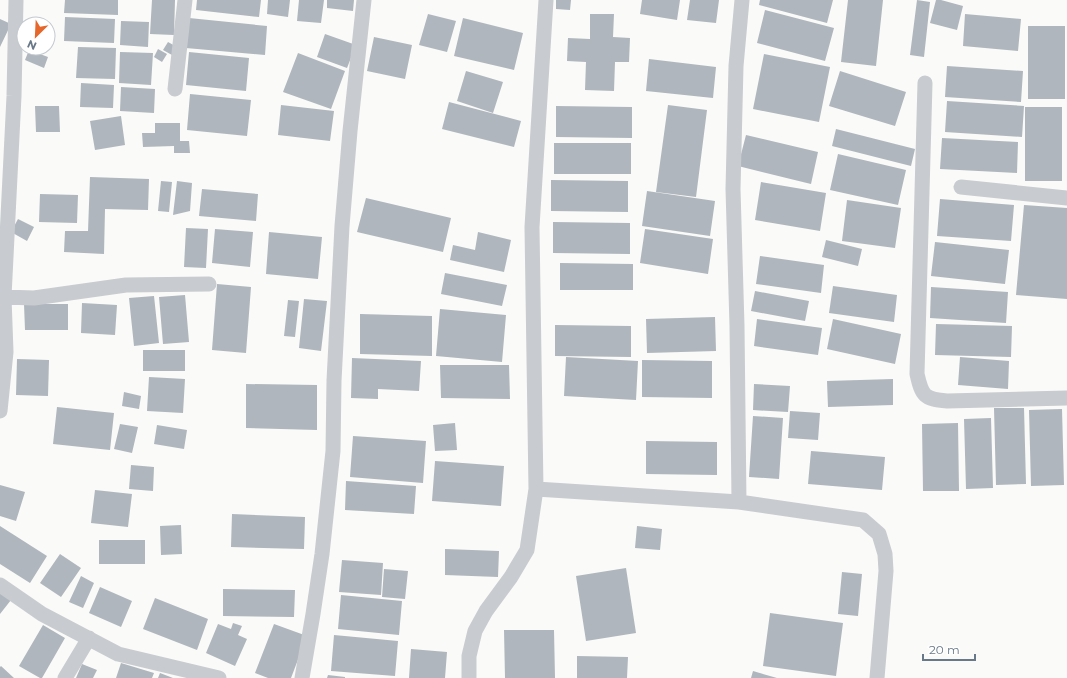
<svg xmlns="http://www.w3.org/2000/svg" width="1067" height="678" font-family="Montserrat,sans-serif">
<rect width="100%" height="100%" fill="#fafaf8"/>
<!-- building -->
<path fill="#afb6bd" d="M65 0H118V15L64 13Z
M152 0H175L174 35 150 34Z
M197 0H261L259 17 196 10Z
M268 0H290L288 17 267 14Z
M299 0H324L321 23 297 21Z
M327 0H354L353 11 327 8Z
M556 0H571L570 10 556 9Z
M642 0H680L677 20 640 14Z
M690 0H719L716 23 687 20Z
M760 0H833L827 23 759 5Z
M848 0H883L876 66 841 62Z
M917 0 930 2 924 57 910 55Z
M936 0H941L963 6 957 30 930 23Z
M765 10 834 28 825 61 757 43Z
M428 14 456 21 447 52 419 45Z
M590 14H614L613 37 630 38 629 62H615L614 91 585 90 586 62 567 61 568 38 590 39Z
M965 14 1021 19 1018 51 963 46Z
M65 17 115 19 114 43 64 41Z
M189 18 267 26 265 55 186 48Z
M463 18 523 33 514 70 454 56Z
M0 19 11 24 0 47Z
M121 21 149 22 148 47 120 45Z
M1028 26H1065V99H1028Z
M325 34 356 45 347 68 317 57Z
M374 37 412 45 405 79 367 71Z
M168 42 177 47 172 55 163 50Z
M78 47 116 48 115 79 76 78Z
M158 49 167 54 162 62 154 57Z
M29 50 48 57 44 68 25 60Z
M120 52 153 53 151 85 119 83Z
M189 52 249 58 246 91 186 85Z
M298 53 345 71 331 109 283 92Z
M764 54 830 67 819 122 753 109Z
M649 59 716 67 713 98 646 91Z
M947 66 1023 71 1021 102 945 97Z
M466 71 503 82 493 113 457 101Z
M840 71 906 92 895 126 829 106Z
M81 83 114 85 113 108 80 107Z
M121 87 155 89 154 113 120 111Z
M190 94 251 100 247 136 187 130Z
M947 101 1024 106 1022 137 945 132Z
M449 102 521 121 514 147 442 129Z
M281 105 334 111 330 141 278 135Z
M668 105 707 110 696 197 656 192Z
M35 106H59L60 132H36Z
M556 106 632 107V138L556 137Z
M1025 107H1062V181H1025Z
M121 116 125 145 95 150 90 121Z
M155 123H180V141H189L190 153H174V146L143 147 142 133H155Z
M836 129 915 149 911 166 832 146Z
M746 135 818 152 811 184 738 166Z
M942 138 1018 142 1017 173 940 169Z
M554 143H631V174H554Z
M838 154 906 170 898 205 830 190Z
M90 177 149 179 148 210 105 209 104 254 64 252 65 231H88Z
M551 180 628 181V212L551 211Z
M161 181 172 182 169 212 158 211Z
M177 181 192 183 190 211 173 215Z
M761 182 826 193 820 231 755 220Z
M202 189 258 194 256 221 199 216Z
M647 191 715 201 710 236 642 226Z
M40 194 78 195 77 223 39 222Z
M366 198 451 218 443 252 357 232Z
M940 199 1014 205 1011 241 937 236Z
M847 200 901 208 895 248 842 241Z
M1024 205 1067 208V299L1016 295Z
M18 219 34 227 27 241 11 232Z
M553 222 630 223V254L553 253Z
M186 228 208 229 206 268 184 267Z
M215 229 253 232 250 267 212 263Z
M645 229 713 239 708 274 640 263Z
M269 232 322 237 318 279 266 274Z
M478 232 511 240 504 272 450 260 453 245 475 250Z
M826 240 862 249 858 266 822 257Z
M935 242 1009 250 1005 284 931 276Z
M760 256 824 265 821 293 756 284Z
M560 263 633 264V290H560Z
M445 273 507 285 502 306 441 294Z
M217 284 251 287 246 353 212 350Z
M833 286 897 295 894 322 829 313Z
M931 287 1008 292 1006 323 930 318Z
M755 291 809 301 805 321 751 311Z
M185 295 189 342 163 344 159 297Z
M154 296 159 343 134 346 129 298Z
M304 299 327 301 321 351 299 348Z
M288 300 299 301 295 337 284 336Z
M82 303 117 305 115 335 81 333Z
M24 304H68V330H25Z
M440 309 506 315 502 362 436 356Z
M360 314 432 316V356L360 354Z
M715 317 716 351 647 353 646 319Z
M757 319 822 328 818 355 754 346Z
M833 319 901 334 895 364 827 349Z
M936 324 1012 326 1011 357 935 355Z
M555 325 631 326V357L555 356Z
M143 350H185V371H143Z
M566 357 638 361 636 400 564 396Z
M960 357 1009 361 1008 389 958 385Z
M352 358 421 361 419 391 378 389V399L351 398Z
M17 359 49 360 48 396 16 395Z
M642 360 712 361V398L642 397Z
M440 365H509L510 399 441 398Z
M149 377 185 379 183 413 147 411Z
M893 379V405L828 407 827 381Z
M246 384 317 385V430L246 428Z
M754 384 790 386 788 412 753 410Z
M124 392 141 396 139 409 122 406Z
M57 407 114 413 110 450 53 444Z
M994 408H1024L1026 484 996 485Z
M1062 409 1064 485 1031 486 1029 410Z
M790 411 820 413 818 440 788 438Z
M753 416 783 418 779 479 749 477Z
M991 418 993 488 966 489 964 419Z
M455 423 457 450 435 451 433 425Z
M958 423 959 491H923L922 424Z
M120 424 138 427 132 453 114 449Z
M157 425 187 430 184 449 154 444Z
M353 436 426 441 423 483 350 477Z
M646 441 717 442V475L646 474Z
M811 451 885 457 882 490 808 484Z
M435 461 504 466 501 506 432 501Z
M131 465 154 467 153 491 129 489Z
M346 481 416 486 414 514 345 510Z
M0 485 25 492 16 521 0 516Z
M95 490 132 494 128 527 91 523Z
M232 514 305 517 304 549 231 547Z
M181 525 182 554 161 555 160 526Z
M0 526 47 556 30 583 0 564Z
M637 526 662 529 660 550 635 548Z
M99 540H145V564H99Z
M445 549 499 551 498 577 445 575Z
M60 554 81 568 61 597 40 583Z
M342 560 383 563 381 595 339 592Z
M626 568 636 633 586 641 576 576Z
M384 569 408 571 405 599 382 597Z
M842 572 862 574 858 616 838 614Z
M81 576 94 583 83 608 69 602Z
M100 587 132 601 121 627 89 613Z
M223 589 295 590 294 617 223 616Z
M0 591 11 600 0 614Z
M341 595 402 601 399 635 338 629Z
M155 598 208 619 197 650 143 629Z
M770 613 843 623 836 676 763 666Z
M233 623 242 626 238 635 247 639 235 666 206 653 218 624 231 629Z
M274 624 307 636 291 678H268L255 673Z
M43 625 65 638 42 678H40L19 666Z
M504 630H554L555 678H505Z
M334 635 398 641 395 676 331 671Z
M411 649 447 652 445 678H409Z
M577 656 628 657 627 678H577Z
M121 663 154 673 152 678H116Z
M82 664 97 670 93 678H76Z
M1 666 14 678H0V667Z
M753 671 777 678H751Z
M160 673 173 678H158Z
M328 675 345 677V678H327Z"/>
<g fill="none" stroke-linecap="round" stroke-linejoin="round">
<!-- minor -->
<path stroke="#c8cbcf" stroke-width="15" d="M925 83 917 374C922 396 924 399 947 401L1067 398
M175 89 185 0
M961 187 1067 198
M4 297 34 298 126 285 209 284
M0 411 6 352 4 297 14 96 16 0
M536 489 739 502 863 520 879 534 885 554 886 571 877 678
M739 502 737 326 733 189 736 66 742 0
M0 585 42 614 118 654 219 678
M65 678 89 638
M302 678 313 614 322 554 333 451 334 381 342 226 350 131 364 0
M469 678V656L475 631 486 611 511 577 527 550 536 489 532 227 546 0"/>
</g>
<!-- north arrow -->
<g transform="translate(36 36) rotate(204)"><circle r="19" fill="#ffffff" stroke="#c3c9d0"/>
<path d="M0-3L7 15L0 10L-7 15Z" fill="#e5672c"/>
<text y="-6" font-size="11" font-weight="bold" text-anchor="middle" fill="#697889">N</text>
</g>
<!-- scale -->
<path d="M923 654v6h52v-6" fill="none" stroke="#697889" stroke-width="2"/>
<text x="929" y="654" font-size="12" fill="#697889" stroke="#ffffff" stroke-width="3" paint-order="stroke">20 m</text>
</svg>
